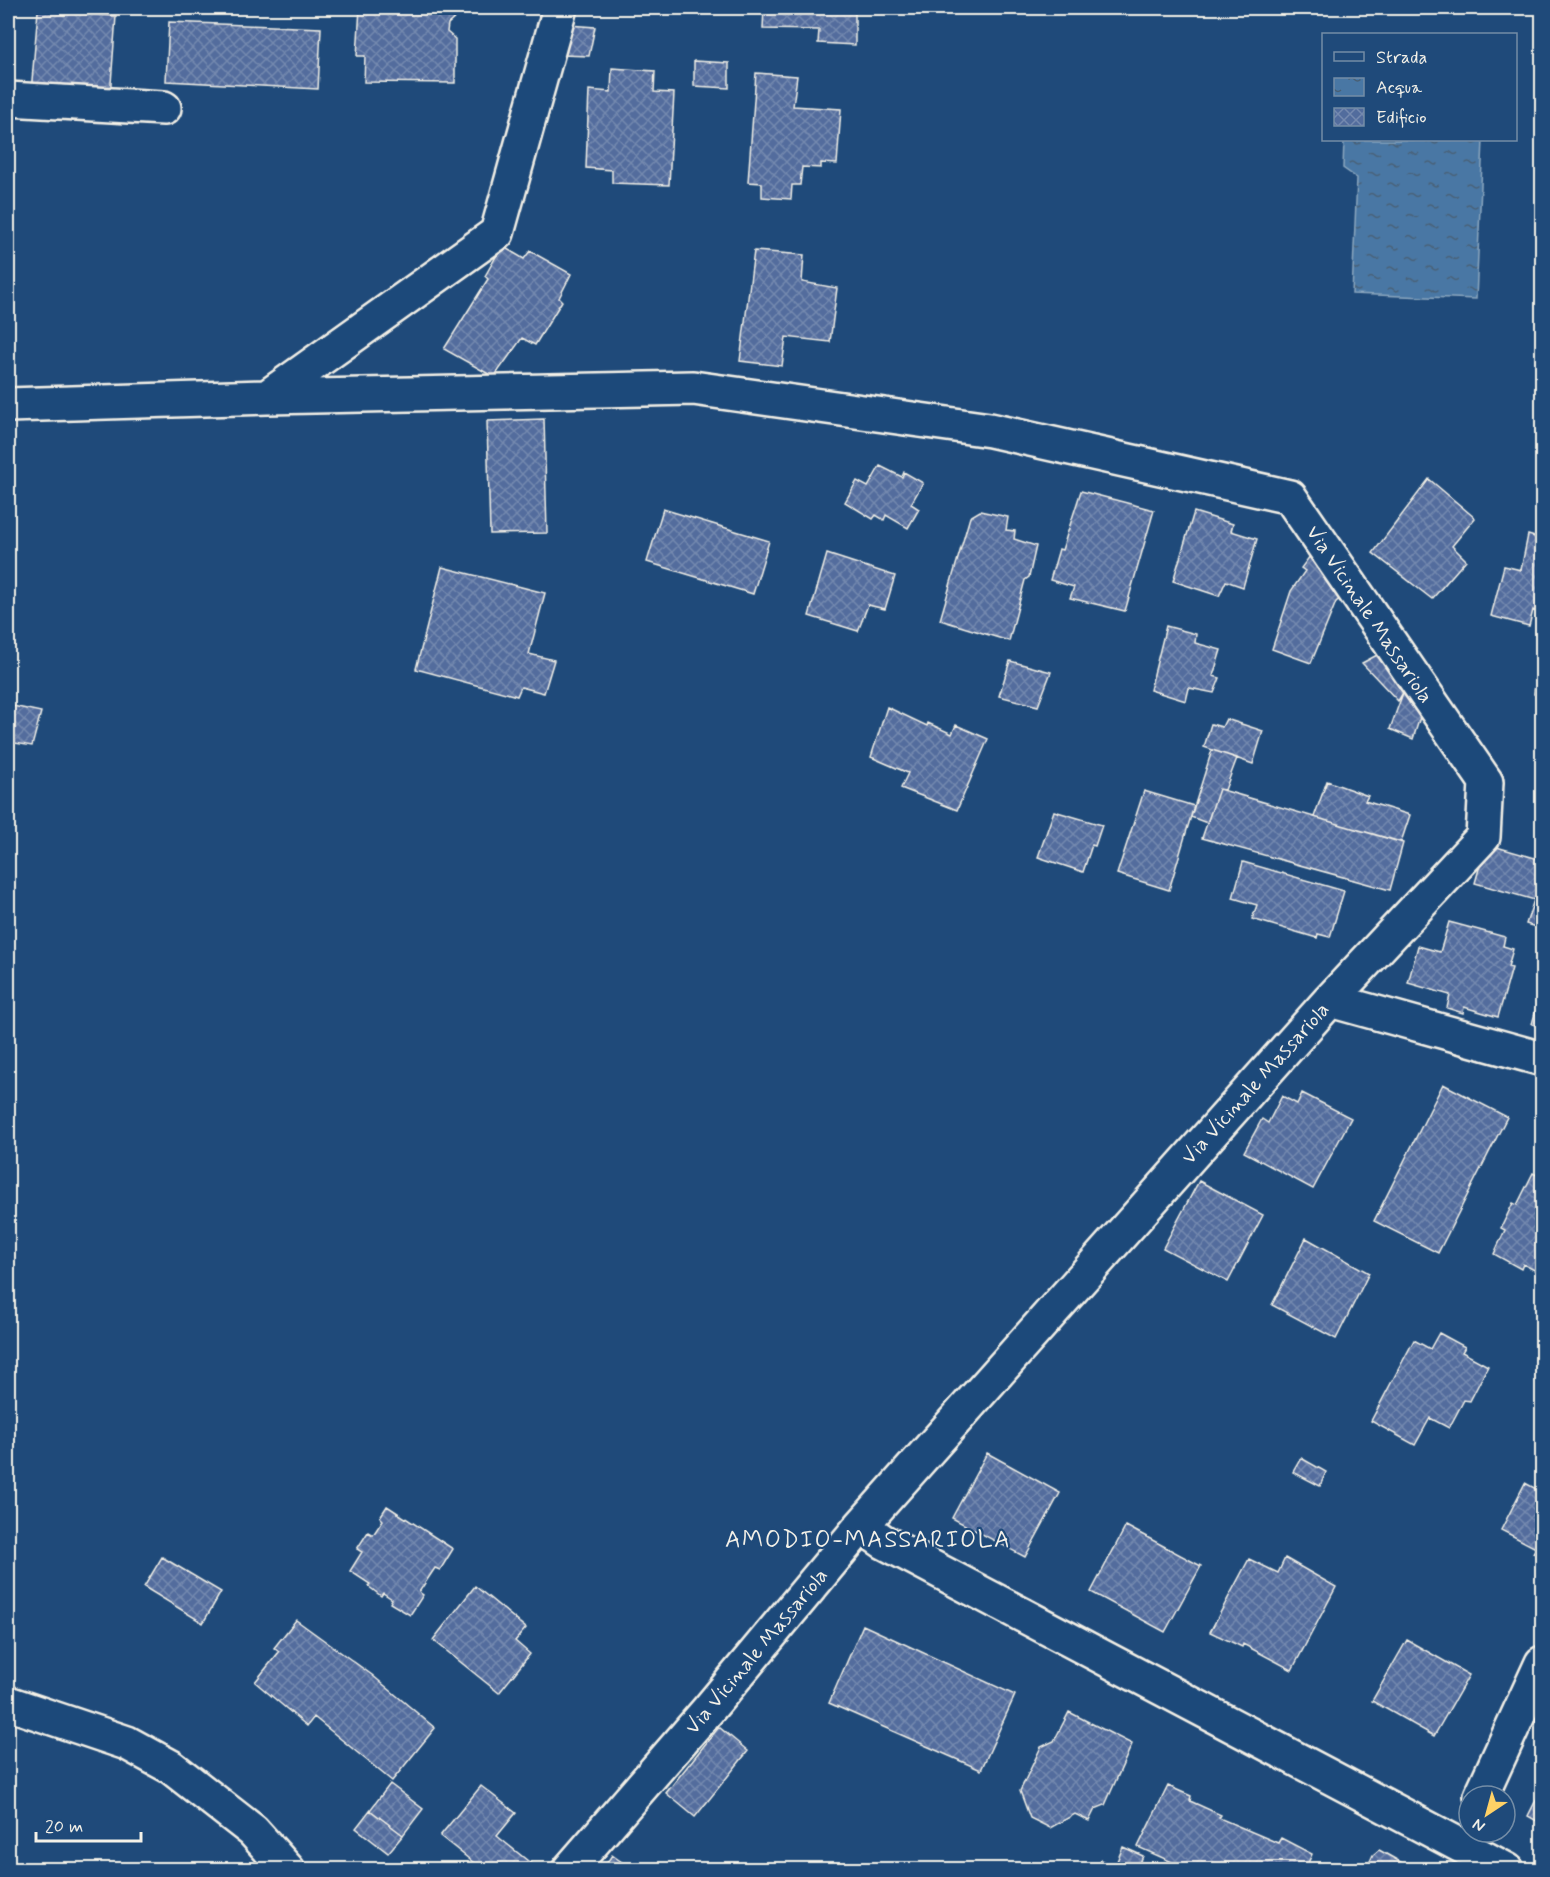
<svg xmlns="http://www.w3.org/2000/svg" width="1550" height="1877" font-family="Mynerve,sans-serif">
<defs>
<pattern id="water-ripples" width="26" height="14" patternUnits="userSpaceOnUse" patternTransform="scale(1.5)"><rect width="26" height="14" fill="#4977a4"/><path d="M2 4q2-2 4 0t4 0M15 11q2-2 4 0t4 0" fill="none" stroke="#496075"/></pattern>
<pattern id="building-cross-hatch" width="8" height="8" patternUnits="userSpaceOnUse" patternTransform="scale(1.5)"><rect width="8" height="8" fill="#526c9d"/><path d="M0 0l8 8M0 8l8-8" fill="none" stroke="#7489af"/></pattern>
</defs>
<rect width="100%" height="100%" fill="#1f4a7a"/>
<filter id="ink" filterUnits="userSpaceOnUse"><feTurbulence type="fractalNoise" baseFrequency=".0167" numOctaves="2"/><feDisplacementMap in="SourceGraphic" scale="12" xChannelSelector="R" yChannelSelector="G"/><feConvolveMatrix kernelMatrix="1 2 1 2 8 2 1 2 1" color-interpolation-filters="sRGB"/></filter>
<g filter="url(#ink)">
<!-- water -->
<path fill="url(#water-ripples)" stroke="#8da8bf" stroke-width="1.5" d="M1344 140H1483L1476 299 1352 294 1357 178 1343 168Z"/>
<!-- building -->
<path fill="url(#building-cross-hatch)" stroke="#f4f1e8" stroke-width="1.5" d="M360 8H456V17L448 24 447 32 455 39V83L364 82 365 56H357Z
M764 8H855V45L818 43 819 30 763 29Z
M38 11 116 16 110 97 31 92Z
M169 22 321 28 318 89 166 81Z
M568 25 595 27 589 56 562 55Z
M694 61 729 63V88L694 86Z
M612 68 655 71 654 92 674 93 669 185 612 183V170L586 168 589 90 611 92Z
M756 73 797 76 793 106 841 109 837 164 821 163V168L802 167 800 185H792L791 199 762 197V183L748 182Z
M502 246 524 259 530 251 571 274 559 298 562 301 535 345 522 338 494 377 444 349 488 279 485 276Z
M754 251 804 255 802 282 837 288 830 342 786 337 782 366 740 361Z
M544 419 547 533 490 534 487 421Z
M880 466 902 477 904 472 923 483 911 504 919 509 908 528 886 515 884 520 876 515 873 519 845 502 857 481 868 487Z
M1429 479 1475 518 1452 546 1466 560 1432 599 1373 553Z
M1081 491 1154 510 1125 611 1070 598 1074 587 1050 580 1059 549 1062 550Z
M663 509 769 541 753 594 647 562Z
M980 511 1008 517 1006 530 1015 531 1014 539 1036 546 1029 577 1025 580 1009 641 940 620 970 517Z
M1194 512 1233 524 1231 531 1257 539 1243 587 1226 581 1219 596 1173 581Z
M1528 535 1542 539V628L1538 627 1540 613 1533 610 1529 626 1491 616 1504 566 1521 570Z
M1316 548 1343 596 1336 602 1311 663 1272 649 1291 591 1305 571 1301 568Z
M827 554 895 576 885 609 868 605 858 631 809 616Z
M442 567 545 593 529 654 554 660 544 693 521 687 517 696 416 669Z
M1166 626 1196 634 1195 643 1221 650 1213 676 1220 678 1214 693 1189 688 1186 701 1150 690Z
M1379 654 1404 691 1398 701 1362 663Z
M1538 660 1542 662V702L1538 700 1539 696 1534 694Z
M1010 661 1051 672 1038 706 999 696Z
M1404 690 1420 717 1413 739 1390 729Z
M8 705 41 712 32 746 9 742 11 735 8 734Z
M887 707 927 726 928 723 952 734 956 725 988 739 957 810 901 788 908 773 871 757Z
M1226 719 1263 731 1253 764 1204 747 1211 724 1222 727Z
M1212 750 1237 758 1225 790 1219 789 1207 823 1191 817Z
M1327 781 1368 796 1365 801 1410 815 1401 842 1314 817Z
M1219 789 1403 843 1390 890 1202 838Z
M1144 791 1194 806 1169 890 1117 874Z
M1054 811 1102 825 1095 846 1092 845 1083 872 1038 857Z
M1486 844 1542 860V902L1475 883Z
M1243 862 1344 891 1330 937 1318 934 1317 938 1252 919 1257 905 1233 898Z
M1534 900 1542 902V929L1526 924Z
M1449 922 1505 937 1503 946 1513 949 1508 967 1512 968 1498 1017 1464 1007 1463 1013 1447 1008 1450 995 1408 983 1418 946 1440 952Z
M1542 989V1027L1532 1024Z
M1443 1084 1507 1117 1438 1253 1374 1221Z
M1302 1093 1351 1118 1313 1189 1244 1152 1262 1119 1268 1123 1282 1096 1297 1104Z
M1542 1165V1274L1523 1264 1521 1269 1494 1254 1505 1230 1501 1228 1513 1203 1517 1205 1533 1173 1537 1175Z
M1199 1181 1263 1215 1228 1282 1163 1248Z
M1306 1238 1369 1273 1336 1339 1272 1305Z
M1439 1333 1465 1347 1462 1352 1488 1366 1470 1401 1464 1400 1449 1428 1430 1418 1415 1445 1371 1421 1414 1340 1430 1349Z
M987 1453 1060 1493 1025 1557 952 1518Z
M1301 1458 1326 1472 1320 1486 1293 1472Z
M1525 1483 1536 1489 1537 1486 1542 1489V1557L1533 1553 1536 1548 1501 1530Z
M387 1506 453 1549 440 1570 435 1568 419 1592 423 1595 410 1615 390 1603 392 1599 383 1593 381 1596 368 1586 370 1584 350 1571 362 1552 357 1549 368 1532 373 1535 383 1520 380 1517Z
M1126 1526 1201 1566 1165 1632 1091 1592Z
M162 1557 221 1592 203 1623 144 1587Z
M1285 1558 1336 1587 1292 1670 1243 1644 1242 1647 1210 1632 1249 1559 1278 1573Z
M475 1586 526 1628 515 1641 530 1654 499 1693 433 1640Z
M296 1620 372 1675 435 1728 392 1781 314 1717 307 1726 255 1682 279 1652 274 1648Z
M863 1625 1015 1695 981 1770 829 1703Z
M1407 1640 1469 1675 1434 1736 1372 1701Z
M1069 1712 1132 1744 1105 1805 1095 1809 1089 1821 1075 1814 1050 1828 1030 1818 1020 1791 1041 1747 1054 1741Z
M719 1727 748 1751 695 1817 666 1793Z
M390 1784 423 1809 403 1835 370 1810Z
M481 1786 516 1813 497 1836 533 1865 529 1870H483L440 1836Z
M1168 1786 1191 1796 1190 1801 1221 1815 1219 1818 1278 1843 1281 1838 1312 1854 1305 1870H1190L1138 1847Z
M1542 1788V1824L1528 1816Z
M370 1810 403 1835 388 1853 356 1828Z
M1123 1847 1143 1856 1137 1870H1096L1100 1860 1115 1866Z
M1379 1850 1404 1864 1403 1870H1366L1373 1855Z
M612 1855 633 1870H602Z"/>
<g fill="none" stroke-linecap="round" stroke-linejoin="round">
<defs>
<path id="minor" d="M8 99 164 108
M267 397 497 233 560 8
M8 405 267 397 693 388 990 430 1290 497 1486 782 1483 837 1330 1000 861 1526 708 1710 569 1870
M1330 1000 1542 1059
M861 1526 884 1542 1507 1870
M8 1703 127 1743 171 1767 253 1831 288 1870
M1481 1796 1542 1663"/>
</defs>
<!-- minor casing -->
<use href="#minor" stroke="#f4f1e8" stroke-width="38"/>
<!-- minor -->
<use href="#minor" stroke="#1f4a7a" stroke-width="33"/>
</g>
</g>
<g text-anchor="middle" stroke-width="4.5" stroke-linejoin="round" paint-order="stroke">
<!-- street labels -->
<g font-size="21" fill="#f4f1e8" stroke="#1f4a7a">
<text transform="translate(1370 614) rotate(56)" y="7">Via Vicinale Massariola</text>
<text transform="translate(1255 1083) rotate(-48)" y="7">Via Vicinale Massariola</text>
<text transform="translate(756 1651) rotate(-50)" y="7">Via Vicinale Massariola</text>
</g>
<!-- quarter labels -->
<g font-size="24" letter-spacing="1.5" fill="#f4f1e8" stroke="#1f4a7a">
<text x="868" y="1547">AMODIO-MASSARIOLA</text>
</g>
</g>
<!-- margin -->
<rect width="1550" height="1877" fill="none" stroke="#1f4a7a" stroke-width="30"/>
<rect x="15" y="15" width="1520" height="1847" fill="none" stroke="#f4f1e8" stroke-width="2" filter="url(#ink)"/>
<!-- legend -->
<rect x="1322" y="33" width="195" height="108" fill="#1f4a7a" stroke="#748da6" stroke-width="1.5"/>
<rect x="1334" y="52" width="30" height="9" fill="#1f4a7a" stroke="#748da6" stroke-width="1.5"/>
<text x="1376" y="63" font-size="18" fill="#f4f1e8">Strada</text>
<rect x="1334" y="78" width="30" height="18" fill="url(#water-ripples)" stroke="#748da6" stroke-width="1.5"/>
<text x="1376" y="93" font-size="18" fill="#f4f1e8">Acqua</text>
<rect x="1334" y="108" width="30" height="18" fill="url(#building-cross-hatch)" stroke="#748da6" stroke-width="1.5"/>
<text x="1376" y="123" font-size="18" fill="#f4f1e8">Edificio</text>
<!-- north arrow -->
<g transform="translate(1487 1814) rotate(216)"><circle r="28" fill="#1f4a7a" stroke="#748da6" stroke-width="1.5"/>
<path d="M0-4.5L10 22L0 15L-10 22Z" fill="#ffd166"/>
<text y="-9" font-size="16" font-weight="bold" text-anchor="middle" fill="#f4f1e8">N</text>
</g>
<!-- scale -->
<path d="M36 1832v9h105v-9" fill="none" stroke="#f4f1e8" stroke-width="3"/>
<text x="45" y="1832" font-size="18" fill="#f4f1e8" stroke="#1f4a7a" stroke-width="4.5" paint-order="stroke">20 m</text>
</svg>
